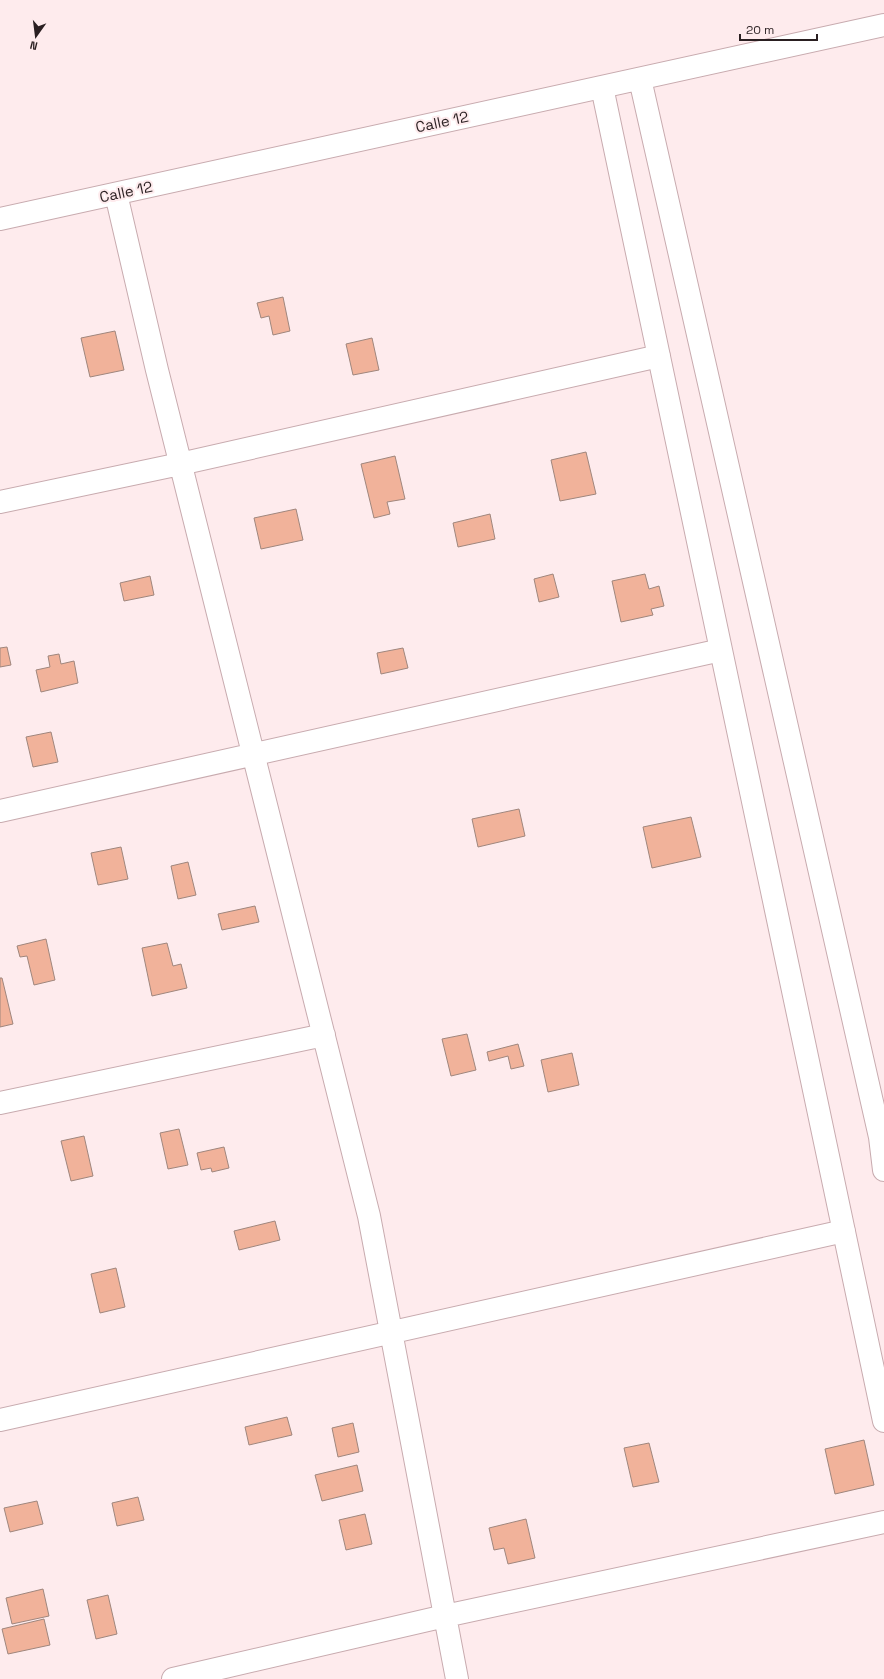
<svg xmlns="http://www.w3.org/2000/svg" width="884" height="1679" font-family="'Space Grotesk',sans-serif">
<rect width="100%" height="100%" fill="#feebed"/>
<!-- building -->
<path fill="#f1b29a" stroke="#9f867d" d="M283 297 290 331 273 335 269 316 261 318 257 303Z
M115 331 124 370 90 377 81 338Z
M372 338 379 370 353 375 346 344Z
M586 452 596 494 560 501 551 460Z
M395 456 405 499 387 502 390 514 374 518 361 464Z
M296 509 303 540 261 549 254 518Z
M490 514 495 539 458 547 453 523Z
M553 574 559 597 539 602 534 579Z
M645 574 649 589 659 586 664 606 651 609 653 615 621 622 612 581Z
M150 576 154 595 124 601 120 583Z
M7 647 11 665 0 667V648Z
M403 648 408 668 381 674 377 653Z
M59 654 61 664 74 661 78 683 41 692 36 670 50 667 48 656Z
M51 732 58 762 33 767 26 737Z
M519 809 525 836 478 847 472 819Z
M691 817 701 857 652 868 643 827Z
M121 847 128 879 98 885 91 853Z
M188 862 196 895 178 899 171 866Z
M255 906 259 922 222 930 218 914Z
M46 939 55 980 34 985 27 956 20 957 17 946Z
M167 943 173 966 181 964 187 988 152 996 142 948Z
M0 978H2L13 1024 0 1027Z
M467 1034 476 1070 451 1076 442 1039Z
M518 1044 524 1066 511 1069 508 1056 489 1061 487 1052Z
M572 1053 579 1085 548 1092 541 1060Z
M179 1129 188 1165 168 1169 160 1133Z
M84 1136 93 1176 71 1181 61 1141Z
M224 1147 229 1168 212 1172 211 1168 201 1170 197 1153Z
M275 1221 280 1240 239 1250 234 1231Z
M116 1268 125 1307 100 1313 91 1274Z
M287 1417 292 1435 249 1445 245 1427Z
M353 1423 359 1452 338 1457 332 1428Z
M864 1440 874 1485 835 1494 825 1449Z
M649 1443 659 1482 633 1487 624 1448Z
M357 1465 363 1491 322 1501 315 1475Z
M138 1497 144 1520 117 1526 112 1503Z
M37 1501 43 1524 10 1532 4 1508Z
M365 1514 372 1544 346 1550 339 1520Z
M526 1519 535 1558 508 1564 504 1548 494 1550 489 1528Z
M43 1589 49 1616 12 1624 6 1598Z
M108 1595 117 1634 96 1639 87 1600Z
M44 1619 50 1645 8 1654 2 1629Z"/>
<g fill="none" stroke-linecap="round" stroke-linejoin="round">
<defs>
<path id="minor" d="M640 79 880 1137 884 1170
M602 87 884 1421
M116 194 157 370 369 1216 457 1679
M0 219 884 25
M0 502 180 464 659 356
M0 811 721 650
M0 1103 324 1035
M0 1420 844 1231
M173 1679 445 1616 884 1522"/>
</defs>
<!-- minor casing -->
<use href="#minor" stroke="#c8abaf" stroke-width="24"/>
<!-- minor -->
<use href="#minor" stroke="#fff" stroke-width="22"/>
</g>
<g text-anchor="middle" stroke-width="4" stroke-linejoin="round" paint-order="stroke">
<!-- street labels -->
<g font-size="15" fill="#2a1f21" stroke="#feebed">
<text transform="translate(442 122) rotate(-12)" y="5">Calle 12</text>
<text transform="translate(126 192) rotate(-12)" y="5">Calle 12</text>
</g>
</g>
<!-- north arrow -->
<g transform="translate(36 36) rotate(194)" stroke="#feebed" stroke-width="3" paint-order="stroke">
<path d="M0-3L7 15L0 10L-7 15Z" fill="#2a1f21"/>
<text y="-6" font-size="11" font-weight="bold" text-anchor="middle" fill="#2a1f21">N</text>
</g>
<!-- scale -->
<path d="M740 34v6h77v-6" fill="none" stroke="#2a1f21" stroke-width="2"/>
<text x="746" y="34" font-size="12" fill="#2a1f21" stroke="#feebed" stroke-width="3" paint-order="stroke">20 m</text>
</svg>
